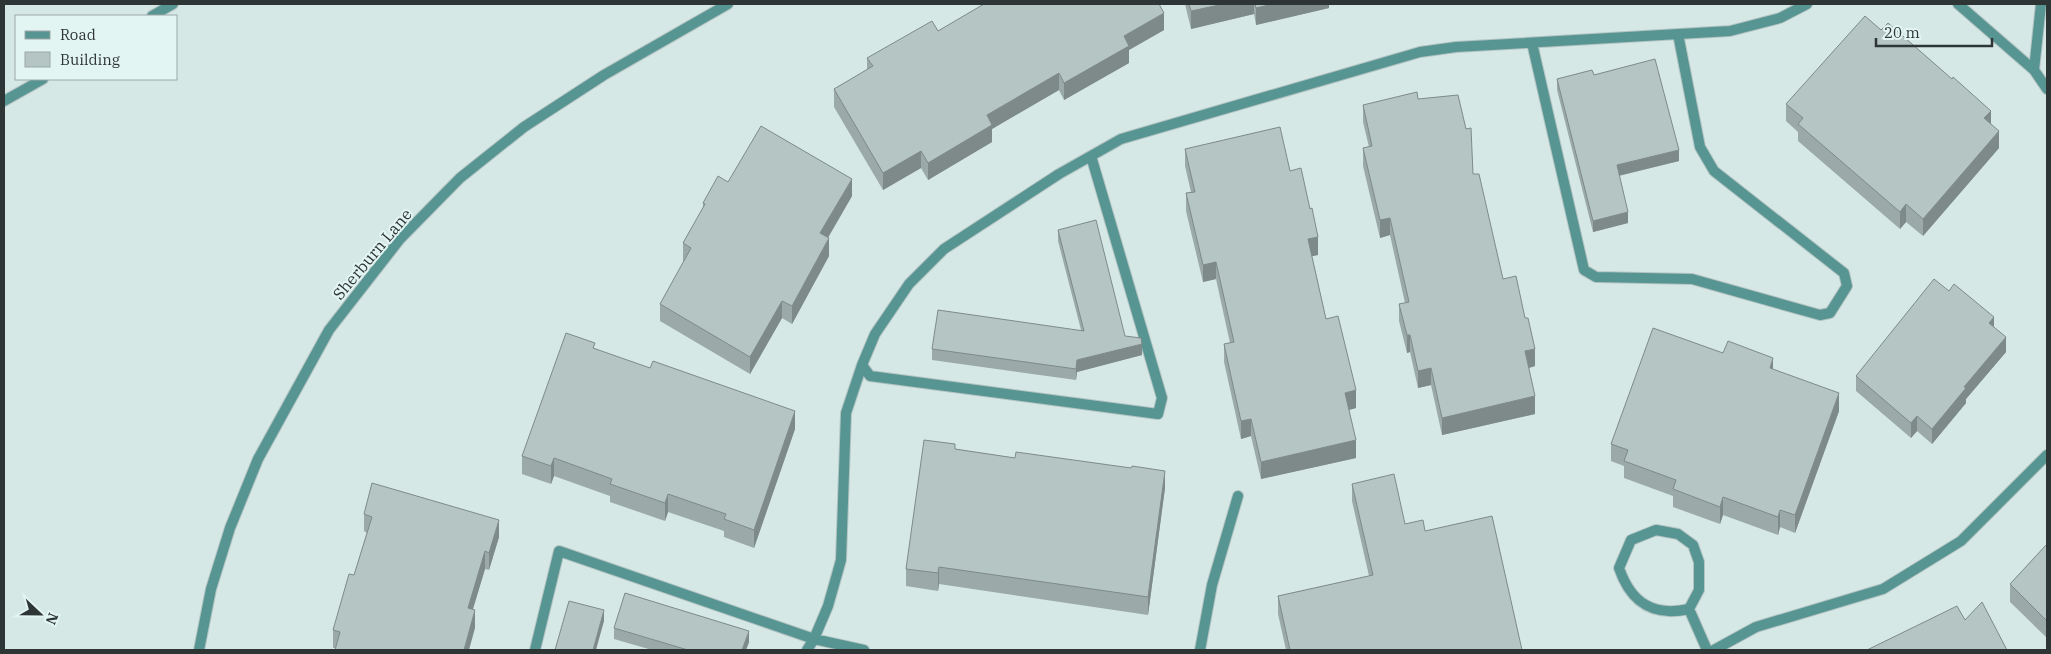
<svg xmlns="http://www.w3.org/2000/svg" width="2051" height="654" font-family="'IBM Plex Serif',serif">
<rect width="100%" height="100%" fill="#d5e8e6"/>
<g fill="none" stroke-linecap="round" stroke-linejoin="round">
<defs>
<path id="service" d="M1958 4 2034 70 2047 89
M1532 43 1584 270 1596 277 1692 279 1820 315 1830 313 1847 286 1844 273 1714 171 1700 147 1678 34
M2034 70 2041 4
M1091 156 1162 398 1158 414 870 376 862 365 875 334 909 284 944 249 1059 174 1121 139 1420 52 1456 47 1730 31 1780 18 1807 4
M1656 530 1678 534 1693 545 1699 562V590L1689 609C1653 617 1631 603 1619 568L1631 540Z
M1689 609 1707 650
M535 650 559 551 814 639 864 650
M807 650 814 639 828 606 841 560 846 413 862 365
M1200 650 1212 585 1238 496
M1714 650 1756 627 1883 589 1961 541 2047 455"/>
<path id="minor" d="M199 650 211 589 230 528 258 459 329 330 400 239 460 178 524 127 604 75 728 4"/>
<path id="tertiary" d="M152 16 173 4
M4 101 43 79"/>
</defs>
<!-- service casing -->
<use href="#service" stroke="#b4c4c3" stroke-width="12"/>
<!-- minor casing -->
<use href="#minor" stroke="#b4c4c3" stroke-width="12"/>
<!-- tertiary casing -->
<use href="#tertiary" stroke="#b4c4c3" stroke-width="12"/>
<!-- service -->
<use href="#service" stroke="#579592" stroke-width="10"/>
<!-- minor -->
<use href="#minor" stroke="#579592" stroke-width="10"/>
<!-- tertiary -->
<use href="#tertiary" stroke="#579592" stroke-width="10"/>
</g>
<!-- wall -->
<path fill="#9ba9a9" d="M1185 4H1329V8L1256 25 1254 14 1191 29Z
M1164 30 1129 50V63L1064 100 1059 90 992 129V142L928 180 921 168 883 190 834 107V89L867 70V58L938 31Z
M1594 75 1679 161 1619 176 1628 223 1593 232 1557 90V79Z
M1418 99 1473 174 1503 279 1535 366 1529 368 1535 414 1442 435 1431 385 1418 388 1410 352 1407 353 1399 321V304L1405 303 1390 235 1380 238 1363 166V148L1369 147 1363 122V105Z
M1786 104 1991 123 1999 148 1923 236 1906 222 1900 229 1798 141V132L1786 121Z
M1185 149 1290 171 1318 255 1312 256 1326 319 1356 408 1349 410 1356 458 1261 479 1251 436 1241 439 1234 407 1224 362V344L1230 343 1216 279 1203 282 1186 211V193L1191 192 1185 166Z
M728 182 852 196 828 238 829 256 792 324 782 318 750 374 660 321V304L684 262 683 261V243L703 208V203Z
M1058 230 1125 336 1142 355 1077 372 1076 380 932 360V349L1081 330 1058 241Z
M1949 291 1994 327 2006 352 1966 399V403L1932 444 1917 431 1911 438 1856 391V376Z
M595 349 795 429 754 548 724 537V531L668 512 665 521 610 502V496L554 476 551 484 522 474V456Z
M1723 353 1773 370 1839 411 1795 533 1780 527 1778 535 1723 515 1720 524 1673 507V496L1624 478V466L1611 461V444Z
M955 449 1015 458 1165 488 1148 615 939 584 938 591 906 586V569Z
M1352 484 1405 524 1425 531 1522 650H1286L1278 614V596L1369 576 1352 501Z
M364 514 499 537 489 570 485 569 473 609 475 628 335 648H333V630L354 575 367 533 364 531Z
M2047 544V638L2010 602V584Z
M614 628 749 642 746 650H652L614 639Z"/>
<!-- shaded-wall -->
<path fill="#7e8a89" d="M1224 4H1254V14L1191 29V11Z
M1273 4H1329V8L1256 25V8Z
M1164 13V30L1129 50V63L1064 100V83L1124 36Z
M1059 73V90L992 129V142L928 180V163L987 115Z
M1991 111V128L1984 118Z
M1999 131V148L1923 236V219Z
M1679 150V161L1617 176V165Z
M921 151V168L883 190V173Z
M852 179V196L820 251V233Z
M1906 204V222L1900 229V212Z
M1628 212V223L1593 232V221Z
M1390 218V235L1380 238V220Z
M1318 237V255L1308 257V239Z
M829 238V256L792 324V306Z
M1216 262V279L1203 282V265Z
M782 301V318L750 374V357Z
M1994 317V332L1989 323Z
M1407 335H1410V352L1407 353Z
M2006 337V352L1966 399V403L1932 444V429L1964 387Z
M1142 344V355L1077 372 1076 380V369L1077 360Z
M1535 349V366L1525 369V351Z
M1773 358V375L1770 368Z
M1431 368V385L1418 388V371Z
M1356 390V408L1345 411V393Z
M1839 393V411L1795 533V515Z
M1535 396V414L1442 435V418Z
M795 411V429L754 548V530Z
M1917 416V431L1911 438V423Z
M1251 419V436L1241 439V421Z
M1356 440V458L1261 479V462Z
M554 458V476L551 484V466Z
M1165 471V488L1148 615V597Z
M668 494V512L665 521V503Z
M1723 497V515L1720 524V507Z
M1780 510V527L1778 535V517Z
M499 520V537L489 570V553Z
M485 551V569L468 625V608Z
M939 567V584L938 591V573Z
M475 610V628L469 650H464Z
M604 610V621L596 650H593Z
M749 631V642L746 650H742Z"/>
<!-- building -->
<path fill="#b4c5c4" stroke="#7e8a89" d="M984 4H1159L1164 13 1124 36 1129 46 1064 83 1059 73 987 115 992 125 928 163 921 151 883 173 834 89 873 66 867 58 932 21 938 31Z
M1189 4H1224L1191 11Z
M1255 4H1273L1256 8Z
M1865 16 1881 30 1888 23 1952 79 1953 77 1991 111 1984 118 1999 131 1923 219 1906 204 1900 212 1798 124 1803 118 1786 104Z
M1655 59 1679 150 1617 165 1628 212 1593 221 1557 79 1592 70 1594 75Z
M1417 92 1418 99 1458 95 1466 129 1471 128 1473 174H1479L1503 279 1516 276 1525 318H1528L1535 349 1525 351 1535 396 1442 418 1431 368 1418 371 1410 335H1407L1399 304 1409 302 1390 218 1380 220 1363 148 1372 146 1363 105Z
M761 126 852 179 820 233 829 238 792 306 782 301 750 357 660 304 691 248 683 243 705 204 703 203 718 176 728 182Z
M1280 127 1290 171 1301 168 1310 209 1312 208 1318 237 1308 239 1326 319 1338 316 1356 390 1345 393 1356 440 1261 462 1251 419 1241 421 1234 390 1224 344 1234 342 1216 262 1203 265 1186 193 1195 192 1185 149Z
M1096 220 1125 336 1141 338 1142 344 1077 360 1076 369 932 349 938 310 1084 331 1058 230Z
M1934 279 1949 291 1954 284 1994 317 1989 323 2006 337 1964 387 1966 388 1932 429 1917 416 1911 423 1856 376Z
M1653 328 1723 353 1728 341 1773 358 1770 368 1839 393 1795 515 1780 510 1778 517 1723 497 1720 507 1673 489 1676 480 1624 461 1628 450 1611 444Z
M566 333 595 343 593 348 650 368 653 361 795 411 754 530 724 519 726 514 668 494 665 503 610 484 612 479 554 458 551 466 522 456Z
M924 440 955 444V449L1015 458 1016 452 1131 468 1132 466 1165 471 1148 597 939 567 938 573 906 569Z
M1394 474 1405 524 1423 520 1425 531 1492 516 1522 650H1290L1278 596 1373 575 1352 484Z
M372 483 499 520 489 553 485 551 468 608 475 610 464 650H335L340 632 333 630 349 574 354 575 372 517 364 514Z
M2047 544V621L2010 584Z
M625 593 749 631 742 650H688L614 628Z
M569 601 604 610 593 650H555Z
M1982 602 2007 650H1867L1957 606 1965 620Z"/>
<g text-anchor="middle" stroke-width="4" stroke-linejoin="round" paint-order="stroke">
<!-- street labels -->
<g font-size="16" fill="#2e3535" stroke="#e3f5f3">
<text transform="translate(372 254) rotate(-50)" y="6">Sherburn Lane</text>
</g>
</g>
<!-- border -->
<rect width="2051" height="654" fill="none" stroke="#2e3535" stroke-width="10"/>
<!-- legend -->
<rect x="15" y="15" width="162" height="65" fill="#e3f5f3" stroke="#9ba8a7"/>
<rect x="25" y="31" width="25" height="8" fill="#579592" stroke="#9ba8a7"/>
<text x="60" y="40" font-size="15" fill="#2e3535">Road</text>
<rect x="25" y="52" width="25" height="15" fill="#b4c5c4" stroke="#9ba8a7"/>
<text x="60" y="65" font-size="15" fill="#2e3535">Building</text>
<!-- north arrow -->
<g transform="translate(40 614) rotate(112)" stroke="#e3f5f3" stroke-width="4" paint-order="stroke">
<path d="M0-4L9 19L0 12L-9 19Z" fill="#2e3535"/>
<text y="-8" font-size="14" font-weight="bold" text-anchor="middle" fill="#2e3535">N</text>
</g>
<!-- scale -->
<path d="M1876 38v8h116v-8" fill="none" stroke="#2e3535" stroke-width="2.5"/>
<text x="1884" y="38" font-size="15" fill="#2e3535" stroke="#e3f5f3" stroke-width="4" paint-order="stroke">20 m</text>
</svg>
